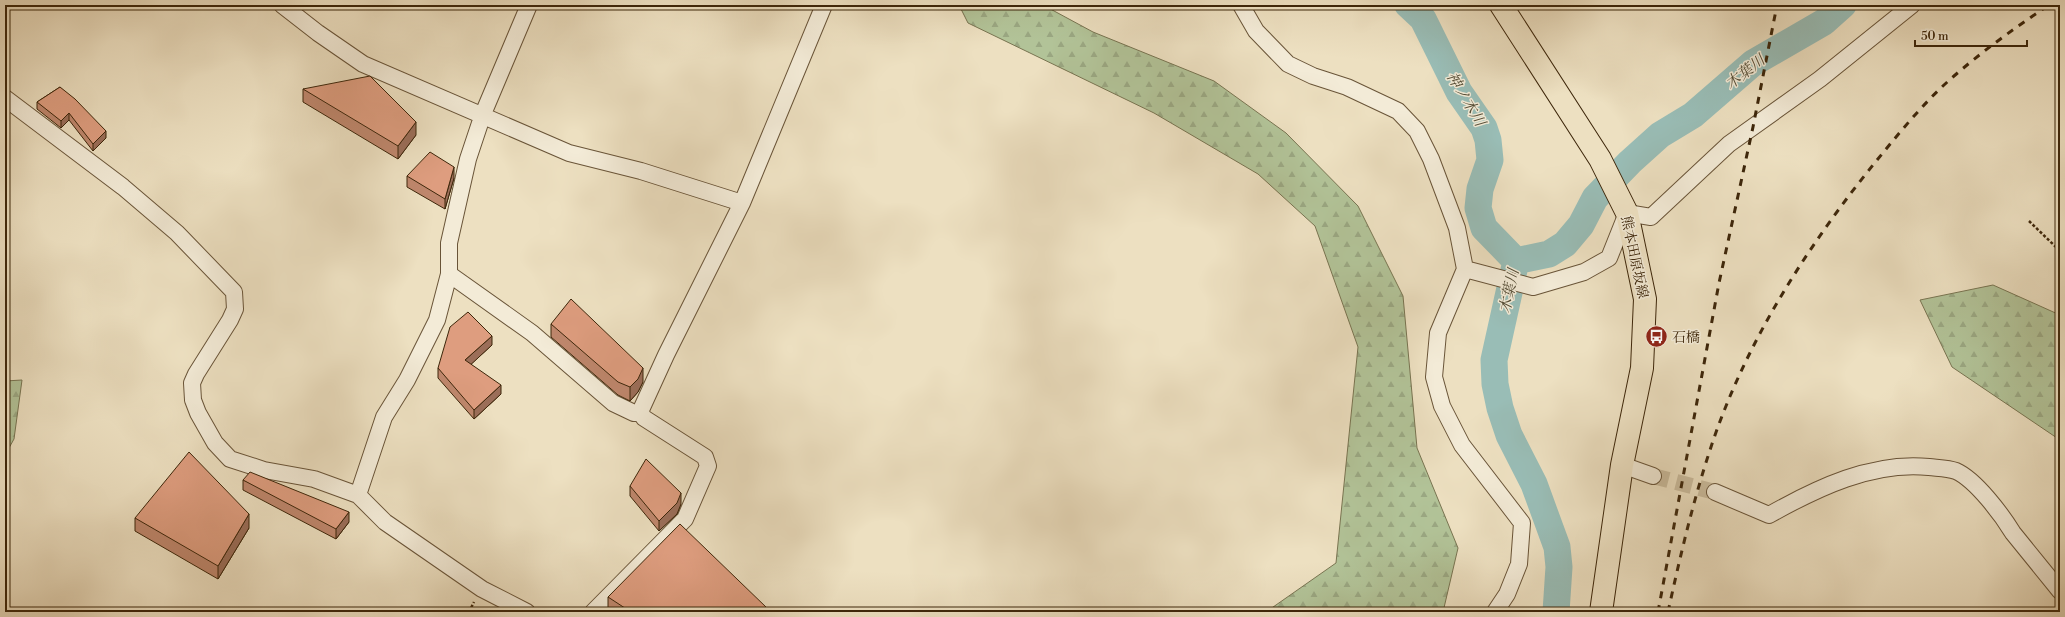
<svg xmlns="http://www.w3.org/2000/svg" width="2065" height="617" font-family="'Libre Bodoni','Noto Serif JP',serif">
<defs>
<pattern id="forest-firs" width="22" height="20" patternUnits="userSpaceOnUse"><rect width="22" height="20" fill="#b2c398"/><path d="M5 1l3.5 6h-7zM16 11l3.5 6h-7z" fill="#9aa782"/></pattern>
</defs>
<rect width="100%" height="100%" fill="#ede0c1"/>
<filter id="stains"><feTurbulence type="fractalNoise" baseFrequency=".005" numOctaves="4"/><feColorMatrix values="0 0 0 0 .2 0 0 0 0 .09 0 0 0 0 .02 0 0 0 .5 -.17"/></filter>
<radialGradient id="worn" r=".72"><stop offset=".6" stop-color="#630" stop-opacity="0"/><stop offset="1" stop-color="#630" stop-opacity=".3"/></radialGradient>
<!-- forest -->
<path fill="url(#forest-firs)" stroke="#787451" d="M959 5H1043L1093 32 1214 81 1286 133 1358 206 1403 296 1417 448 1458 548 1443 612H1266L1336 563 1358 347 1315 226 1258 174 1154 113 968 23Z
M1993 285 2060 315V440L1952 367 1920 300Z
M22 380 14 439 5 455V381Z"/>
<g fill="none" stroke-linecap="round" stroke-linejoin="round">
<!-- river -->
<path stroke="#99bdb6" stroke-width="27" d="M1408 5 1423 19 1459 92 1484 128 1488 140 1490 160 1480 189 1478 208 1484 228 1516 261
M1556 612 1559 567 1557 547 1534 484 1509 435 1500 408 1495 384 1494 360 1516 261 1549 254 1565 244 1581 225 1595 198 1630 162 1660 135 1693 115 1753 63 1824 22 1843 5"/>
<!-- minor-tunnel -->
<path stroke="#cabb9c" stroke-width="16" stroke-dasharray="16 8" stroke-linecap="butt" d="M1653 476 1715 492"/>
<defs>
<path id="minor" d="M282 5 318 33 363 64 569 153 641 171 742 203
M1241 5 1256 31 1288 64 1313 76 1347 87 1398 111 1417 131 1431 159 1457 228 1465 269 1438 333 1434 377 1442 406 1462 445 1522 523 1519 564 1507 594 1495 612
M5 98 123 187 177 233 234 292 235 309 230 320 196 374 192 383 193 400 198 413 215 443 230 459 264 470 314 479 358 495 385 522 482 589 527 612
M1465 269 1533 287 1584 272 1609 258 1627 213 1651 217 1729 144 1820 79 1912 5
M449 274 532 333 613 403 634 413 640 412
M640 412 666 355 742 203 824 5
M1622 465 1653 476
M1715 492 1769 515C1817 488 1873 461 1929 467 1937 468 1948 468 1956 471 1976 480 2002 515 2013 533L2060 591
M358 495 384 417 407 380 437 320 449 274V243L468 159 483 114 529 5
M593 612 685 519 708 466 705 457 644 418 640 412"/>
<path id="primary" d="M1501 5 1600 159 1627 213 1645 299 1642 368 1622 465 1601 612"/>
</defs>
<!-- minor casing -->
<use href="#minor" stroke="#695438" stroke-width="18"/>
<!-- primary casing -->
<use href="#primary" stroke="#3d260a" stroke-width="24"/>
<!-- path -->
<path stroke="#3d260a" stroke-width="2.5" stroke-dasharray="3 2" stroke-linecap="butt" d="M2029 221 2060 251
M469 612 474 602"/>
<!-- minor -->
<use href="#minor" stroke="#f3ebd7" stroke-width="16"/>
<!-- primary -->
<use href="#primary" stroke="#ede0c1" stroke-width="22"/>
<!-- rail -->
<path stroke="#3d260a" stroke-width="3" stroke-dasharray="7 7" stroke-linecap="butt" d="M1658 612 1719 283 1753 127 1777 5
M1668 612C1680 557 1693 501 1711 447 1745 343 1808 245 1877 160 1901 131 1925 101 1954 76 1984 50 2016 27 2049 5"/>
</g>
<!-- wall -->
<path fill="#bf876d" stroke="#3d260a" d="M60 87 106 138 93 151 69 120 61 128 37 109V102Z
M303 89 416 135 398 159 303 102Z
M407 176 454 178 445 209 407 187Z
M551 324 643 382 638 392 630 401 618 395 551 337Z
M492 345 471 364 501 394 474 419 438 378V368Z
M243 480 349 522 336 539 243 490Z
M630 486 681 504 677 514 659 531 630 496Z
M135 518 249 528 218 579 135 531Z
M608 597 767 612H611L608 610Z"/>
<!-- shaded-wall -->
<path fill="#9b6e59" stroke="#3d260a" d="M69 113V120L61 128V121Z
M416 122V135L398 159V146Z
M106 131V138L93 151V144Z
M454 167V178L445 209V199Z
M492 336V345L465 370V360Z
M643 368V382L638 392 630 401V387Z
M501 385V394L474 419V410Z
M681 493V504L677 514 659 531V521Z
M349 512V522L336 539V529Z
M249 514V528L218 579V566Z
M767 608V612H757Z"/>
<!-- building -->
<path fill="#de9d7f" stroke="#3d260a" d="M370 76 416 122 398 146 303 89Z
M60 87 75 99 106 131 93 144 69 113 61 121 37 102Z
M430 152 454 167 445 199 407 176Z
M571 299 643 368 638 379 630 387 618 382 551 324Z
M468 312 492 336 465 360 501 385 474 410 438 368 450 327Z
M189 452 249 514 218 566 135 518Z
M646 459 681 493 677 503 659 521 630 486Z
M250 472 349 512 336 529 243 480Z
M680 524 767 608 757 612H631L608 597Z"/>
<!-- icons -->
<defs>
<symbol id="bus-disc" viewBox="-11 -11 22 22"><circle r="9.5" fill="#8f2418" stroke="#f3ebd7"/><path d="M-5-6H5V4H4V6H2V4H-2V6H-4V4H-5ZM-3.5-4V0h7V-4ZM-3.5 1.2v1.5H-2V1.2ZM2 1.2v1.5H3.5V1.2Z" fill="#fff"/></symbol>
</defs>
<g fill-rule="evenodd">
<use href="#bus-disc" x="1644" y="324" width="25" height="25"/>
</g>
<g text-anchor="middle" stroke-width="3" stroke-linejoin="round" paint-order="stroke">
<!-- street labels -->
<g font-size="14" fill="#3d260a" stroke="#f3ebd7">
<text transform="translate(1635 257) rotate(78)" y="5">熊本田原坂線</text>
</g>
<!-- poi labels -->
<g font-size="14" fill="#3d260a" stroke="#f3ebd7" text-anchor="start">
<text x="1672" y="342">石橋</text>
</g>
<!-- water labels -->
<g font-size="15" font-style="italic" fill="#544c35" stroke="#f3ebd7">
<text transform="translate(1745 72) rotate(-38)" y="5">木葉川</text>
<text transform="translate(1466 99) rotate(59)" y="5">神ノ木川</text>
<text transform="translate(1509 291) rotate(-78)" y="5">木葉川</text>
</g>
</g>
<!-- margin -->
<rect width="2065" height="617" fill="none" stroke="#ede0c1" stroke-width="20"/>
<rect x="6" y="6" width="2053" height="605" fill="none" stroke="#3d260a" stroke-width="2"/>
<rect x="10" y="10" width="2045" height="597" fill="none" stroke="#3d260a"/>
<!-- scale -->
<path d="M1915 40v6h112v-6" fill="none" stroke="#3d260a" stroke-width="2"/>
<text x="1921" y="40" font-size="12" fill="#3d260a" stroke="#f3ebd7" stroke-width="3" paint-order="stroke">50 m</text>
<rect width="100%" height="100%" filter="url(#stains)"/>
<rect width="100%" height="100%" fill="url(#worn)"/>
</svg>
